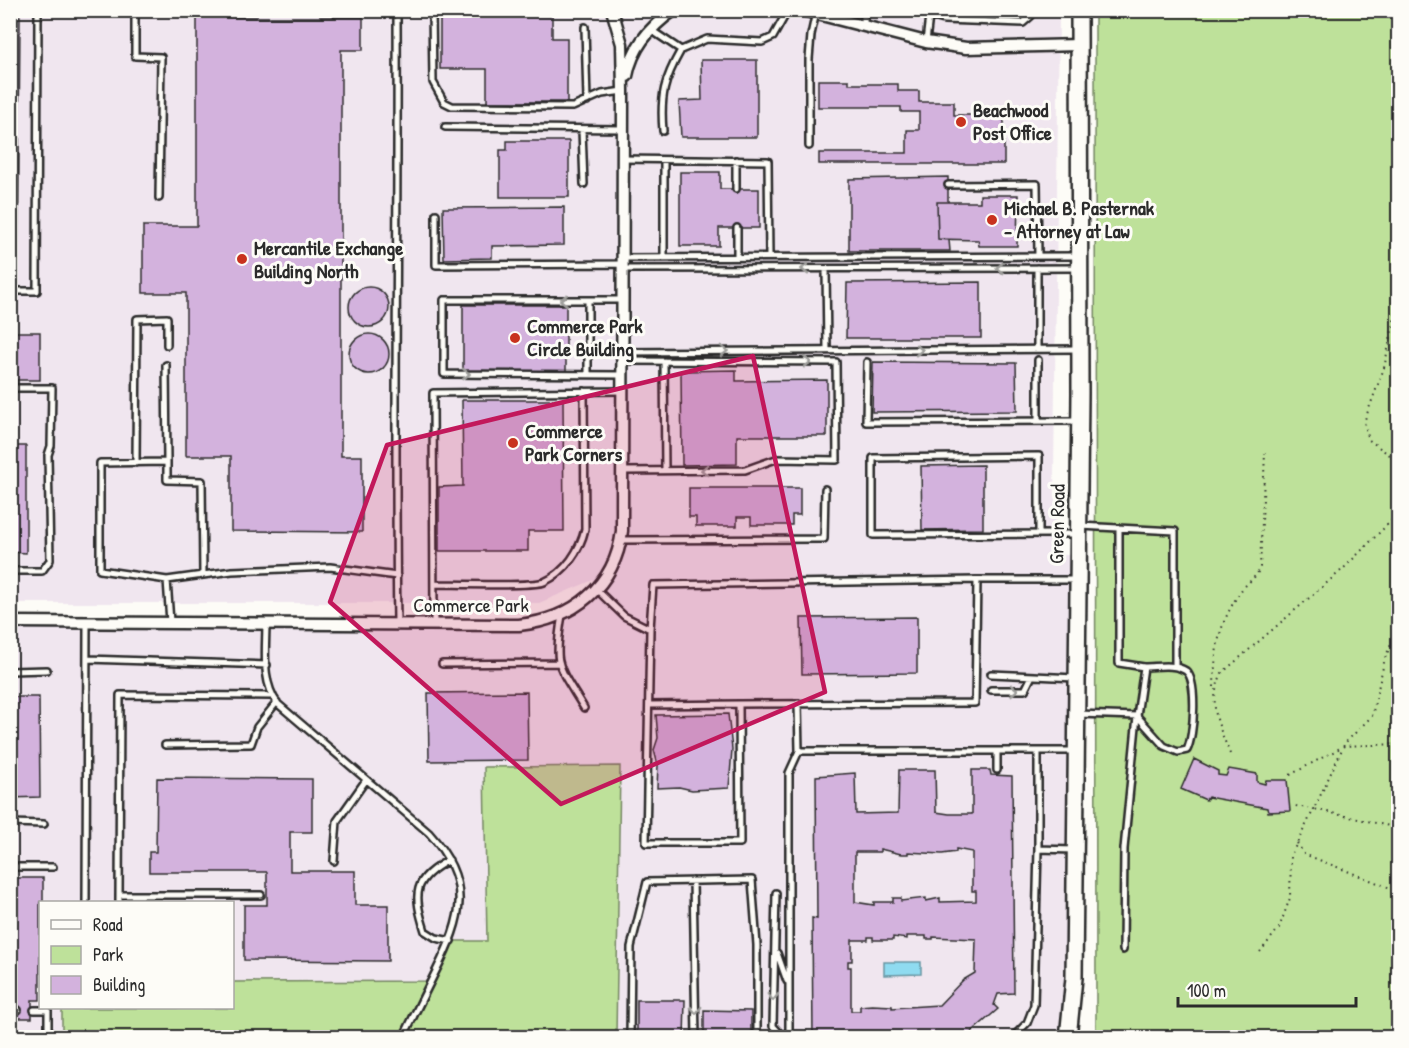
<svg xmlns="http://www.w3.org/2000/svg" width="1409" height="1048" font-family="'Patrick Hand',sans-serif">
<rect width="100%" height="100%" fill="#fdfcf7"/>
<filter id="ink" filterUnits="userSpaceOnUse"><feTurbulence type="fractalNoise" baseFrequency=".0167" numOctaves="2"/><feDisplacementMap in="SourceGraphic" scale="12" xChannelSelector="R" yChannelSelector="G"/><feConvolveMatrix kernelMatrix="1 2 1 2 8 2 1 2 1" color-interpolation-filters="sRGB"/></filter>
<g filter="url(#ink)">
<!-- built -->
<path fill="#f0e6ef" d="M10 11H1059L1054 477 1059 555H1078L1068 1037H616L619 766 484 767 487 941 431 981 233 982 232 902H40V1008H62V1037H11V622L519 625 562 615 605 575 539 603H11Z"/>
<!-- green -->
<path fill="#bee19a" stroke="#748662" stroke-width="1.5" d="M1095 11H1398V1037H1096Z
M620 766 616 1037H62V1008H232L233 982 431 981 451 941H487L484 767Z"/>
<!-- water -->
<path fill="#8fdbf0" stroke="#6795a1" stroke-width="1.5" d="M884 962H921V974L884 975Z"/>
<!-- building -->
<path fill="#d3b2dd" stroke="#2b2b2b" stroke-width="1.5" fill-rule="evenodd" d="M440 10H552V38H567V102H487V69H440Z
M10 16H20L18 280H10Z
M197 17H363V50H341V456H362V532L231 531V456H186V293H143V226H197Z
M701 60H757V137H681L679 101 702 100Z
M818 80H849V84H898V91H919V102H954V115H1004V164H819V153H907V130H919V112H901V107H818Z
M507 141H569V197H500V150H507Z
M680 172H720V189H759V228H719V246H680Z
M948 177V202H937L938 239 949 240 950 251H849V179Z
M980 195H1018L1017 246H979L978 240 938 239 937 202H980Z
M564 207V245L492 246V258L444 259 443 208Z
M981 282V338H846L847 283Z
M349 307a20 20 0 1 1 40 0a20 20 0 1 1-40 0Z
M463 305H566V371H463Z
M10 332H40V380H17V385H10Z
M349 354a20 20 0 1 1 40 0a20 20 0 1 1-40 0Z
M873 362 1016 363 1017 411 872 412Z
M736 370V381L827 380V436H737V464L682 465 681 371Z
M462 400H563L564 531H528V551H439V487L463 486Z
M10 446H26V553L10 552Z
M983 465V529L922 530 921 466Z
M689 488H800V515H792V525H751V517H737V526H696V517H689Z
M917 617V673L802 674 801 618Z
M527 692 528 760 429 761 428 693Z
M10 697H39L40 797 10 798Z
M728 714 732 749 729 788 692 790 679 787 657 788 658 765 654 750 658 738 656 715Z
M1194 759 1218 771V775L1226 776 1229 769 1257 774V782L1265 784 1266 780H1287L1290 811 1268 812 1267 808 1208 797 1206 800 1181 789Z
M899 770H935L936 812 949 814H972V770H990L991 775 1012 776 1014 993 998 994 994 1005 998 1009 967 1036 813 1038 812 918 817 919 816 776 855 773 856 814 898 813ZM880 849 901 854H908V852L942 854 956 852V849L972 852V891H976V901L940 902V898L926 901V898L901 901V898H893V902H874V905L855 902V852H880ZM907 936H926V939H933V937L976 939 975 973 963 980 939 1005 892 1008V1006L872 1005 860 1006V1011H851V967H848V961H852V940H868V937H873V940H893V937L907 939Z
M157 778 312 779V832H290V871H355V905H388V961L244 960V905H267V872H149V852H156Z
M15 878H43V902H40V1000H32V1018H17V1001H11L10 960H15Z
M637 1000H685L684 1038H637Z
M704 1010 751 1011V1038H704Z"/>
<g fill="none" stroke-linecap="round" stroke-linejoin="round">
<defs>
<path id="lane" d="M135 10V56L161 57 159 198
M397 10C398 215 394 419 397 623
M432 10 433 82 444 102 452 106 573 107 602 94 623 91
M908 10 929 16V10
M864 26V10
M585 27 587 101
M651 30 681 50 707 39 762 42 773 37 788 10
M926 42 929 16 944 20 1023 23 1031 16V10
M445 127 623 129
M582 130 584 184
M663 131C660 96 664 80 681 50
M809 146V59L811 35 816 12
M623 159 768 161 769 257
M948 185 1037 184 1038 256
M736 189V160
M436 214V265L623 264
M737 228V257
M664 257V160
M623 258 1077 256
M1037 268V349
M623 269 1078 268
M826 269 827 350
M10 291H37L38 10
M588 300V375
M623 352 1077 349
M623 361 836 362 837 460 776 459 745 470 623 471
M664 361 665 471
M867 362 866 422 1078 421
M166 365 167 462 100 463V570L167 580
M622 375 444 374V300H623
M10 388H52L51 446 48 455 50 560 42 571H10
M1038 421V360
M167 462V480L202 481 203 575
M136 463 137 319 167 318V345
M1080 526 1175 531V666
M1119 530V663L1144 667
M1039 534V456L873 458V535L1056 534H1077
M621 540 824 539 825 489
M434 584C454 584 531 587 544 582 566 572 580 550 585 529L584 391
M596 589 624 616 650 629 646 843H740L739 704 975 703 977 580H1076
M562 615C553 667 558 665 584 708
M170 622 167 580 232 571 330 567 397 576
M266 623C266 650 261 682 278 704L429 833C473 882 463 917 436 971 425 993 414 1015 403 1038
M434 624 433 393 623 391
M650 629 653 585 977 580
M87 659 267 665
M442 664 558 663
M10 671 47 670
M991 674 1075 678
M991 690H1025L1031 678
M798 703 799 751
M649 705 739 704
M1078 714 1137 716 1144 667C1157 667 1174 663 1186 671 1198 681 1194 736 1187 750L1178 752 1164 746 1137 716
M165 745 251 744 257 727 277 702
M997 751V770
M1038 751V849
M10 823 44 824
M449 860C413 879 413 893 425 931L436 938 451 941
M334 861 337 821 366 780
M10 867H53
M693 881 696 1038
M776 893 773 1026 784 1038
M119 895H261
M86 902 87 622
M119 902 120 695 272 696
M1123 950 1124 849 1137 716
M777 953 787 981
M10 1010H18
M34 1010H48V1035
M10 1035H48V1038
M630 1038 631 947 647 882 752 880 757 945V1038
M789 1038V773L799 751H1076
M1012 1038 1027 1023 1034 1005 1038 849 1074 850"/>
<path id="street" d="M802 10 926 42 966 48 1079 45
M627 76C632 48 651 26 674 10
M10 622 519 625C573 619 615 587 622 531L623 91 622 44 612 10"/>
<path id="secondary" d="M1068 1038 1074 978 1080 393 1079 10"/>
</defs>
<!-- lane casing -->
<use href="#lane" stroke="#2b2b2b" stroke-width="10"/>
<!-- street casing -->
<use href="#street" stroke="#2b2b2b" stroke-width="15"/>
<!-- secondary casing -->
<use href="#secondary" stroke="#2b2b2b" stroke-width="20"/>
<!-- path -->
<path stroke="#2b2b2b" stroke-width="2" stroke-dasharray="1.5 4.5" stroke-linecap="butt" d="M1398 302 1384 368 1364 422 1369 440 1398 461
M1398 629 1385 658 1372 716 1345 743 1314 809 1398 828
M1214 687C1215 648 1218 626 1240 592 1246 583 1257 578 1260 567L1265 453
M1230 754C1218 723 1207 706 1222 673L1343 569 1398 514
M1290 775 1344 746 1398 744
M1297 843 1304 854 1398 891
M1260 952 1279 928 1290 898 1291 855 1314 809 1295 806"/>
<!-- lane -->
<use href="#lane" stroke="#fdfcf7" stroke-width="5"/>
<!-- street -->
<use href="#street" stroke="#fdfcf7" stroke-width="10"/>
<!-- secondary -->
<use href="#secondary" stroke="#fdfcf7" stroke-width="15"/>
</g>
<!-- one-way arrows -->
<defs><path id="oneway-chevron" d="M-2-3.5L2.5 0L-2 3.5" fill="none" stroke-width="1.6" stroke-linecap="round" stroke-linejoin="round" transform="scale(1.5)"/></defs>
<g stroke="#9e9e9b">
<use href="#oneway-chevron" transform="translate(1000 268) rotate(180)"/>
<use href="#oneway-chevron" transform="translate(805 269) rotate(180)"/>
<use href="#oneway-chevron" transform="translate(564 300) rotate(180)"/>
<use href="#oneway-chevron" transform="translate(919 350)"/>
<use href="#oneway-chevron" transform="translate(724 351) rotate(-1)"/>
<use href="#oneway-chevron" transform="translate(807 362)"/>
<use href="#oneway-chevron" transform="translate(466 374)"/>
<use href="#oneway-chevron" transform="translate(705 470) rotate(179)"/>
<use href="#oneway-chevron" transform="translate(1014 690)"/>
<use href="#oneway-chevron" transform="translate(773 997) rotate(90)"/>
<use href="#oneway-chevron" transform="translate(696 1010) rotate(89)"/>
</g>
</g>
<!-- marked area -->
<path fill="#c2185b" fill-opacity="0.2" stroke="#c2185b" stroke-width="4.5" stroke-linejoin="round" d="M753 356 825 692 561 804 330 602 387 445Z"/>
<!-- markers -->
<g fill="#c8321e" stroke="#fdfcf7" stroke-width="2">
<circle cx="961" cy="122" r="6"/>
<circle cx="992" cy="220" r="6"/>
<circle cx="242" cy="259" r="6"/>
<circle cx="515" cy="338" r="6"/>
<circle cx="513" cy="443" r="6"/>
</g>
<g text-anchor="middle" stroke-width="6" stroke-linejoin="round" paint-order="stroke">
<!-- poi labels -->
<g font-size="20" font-weight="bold" fill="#2b2b2b" stroke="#fdfcf7" text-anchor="start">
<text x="973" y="117">Beachwood<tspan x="973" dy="23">Post Office</tspan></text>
<text x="1004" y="215">Michael B. Pasternak<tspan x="1004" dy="23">- Attorney at Law</tspan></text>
<text x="254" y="255">Mercantile Exchange<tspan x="254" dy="23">Building North</tspan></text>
<text x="527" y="333">Commerce Park<tspan x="527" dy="23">Circle Building</tspan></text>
<text x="525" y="438">Commerce<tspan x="525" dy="23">Park Corners</tspan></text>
</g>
<!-- street labels -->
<g font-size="20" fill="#2b2b2b" stroke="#fdfcf7">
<text transform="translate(1057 524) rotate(-89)" y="7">Green Road</text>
<text x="471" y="612">Commerce Park</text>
</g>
</g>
<!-- margin -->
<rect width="1409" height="1048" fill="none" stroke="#fdfcf7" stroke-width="36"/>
<rect x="18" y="18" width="1373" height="1012" fill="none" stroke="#2b2b2b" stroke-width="2" filter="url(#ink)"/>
<!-- legend -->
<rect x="39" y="901" width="195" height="108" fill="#fdfcf7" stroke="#a9a8a5" stroke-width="1.5"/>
<rect x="51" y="920" width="30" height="9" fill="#fdfcf7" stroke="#a9a8a5" stroke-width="1.5"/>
<text x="93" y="931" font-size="18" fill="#2b2b2b">Road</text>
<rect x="51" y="946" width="30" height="18" fill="#bee19a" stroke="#a9a8a5" stroke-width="1.5"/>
<text x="93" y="961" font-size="18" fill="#2b2b2b">Park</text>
<rect x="51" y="976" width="30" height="18" fill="#d3b2dd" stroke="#a9a8a5" stroke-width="1.5"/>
<text x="93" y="991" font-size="18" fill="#2b2b2b">Building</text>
<!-- scale -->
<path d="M1178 997v9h178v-9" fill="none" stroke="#2b2b2b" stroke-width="3"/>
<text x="1187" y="997" font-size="18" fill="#2b2b2b" stroke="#fdfcf7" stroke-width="4.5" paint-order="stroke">100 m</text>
</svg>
